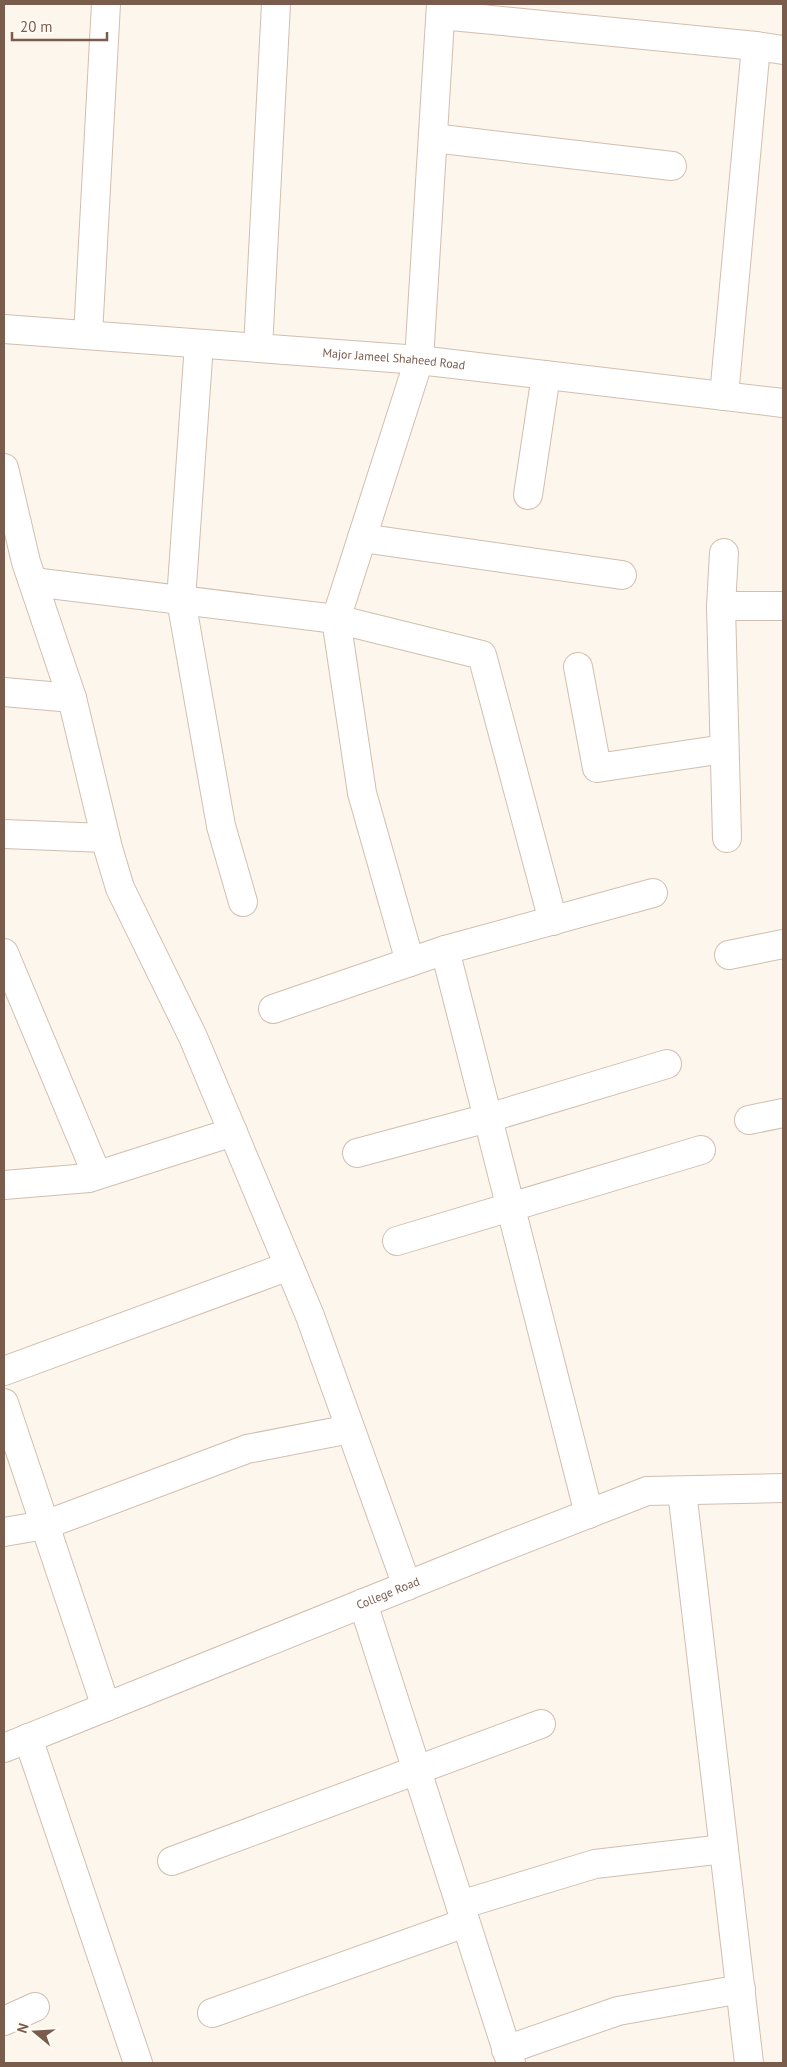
<svg xmlns="http://www.w3.org/2000/svg" width="787" height="2067" font-family="'PT Sans',sans-serif">
<rect width="100%" height="100%" fill="#fdf6ec"/>
<g fill="none" stroke-linecap="round" stroke-linejoin="round">
<defs>
<g id="minor">
<path d="M441 15 756 46"/>
<path d="M433 138 672 166"/>
<path id="s1" d="M4 329 419 360 783 403"/>
<path d="M88 335 106 4"/>
<path d="M199 344 181 600 221 826 243 902"/>
<path d="M258 348 276 4"/>
<path d="M724 396 756 46 783 50"/>
<path d="M4 468 26 562 72 698 108 848 120 888 193 1037 310 1316 407 1586"/>
<path d="M528 495 546 375"/>
<path d="M362 538 622 575"/>
<path d="M724 553 721 606H783"/>
<path d="M33 582 336 619 419 360 441 4"/>
<path d="M721 606 727 838"/>
<path d="M578 667 597 768 724 749"/>
<path d="M4 692 72 698"/>
<path d="M4 834 105 838"/>
<path d="M445 950 589 1514"/>
<path d="M4 953 97 1175"/>
<path d="M729 955 783 944"/>
<path d="M410 962 362 793 336 619 482 655 553 921"/>
<path d="M273 1009 445 950 653 893"/>
<path d="M749 1120 783 1113"/>
<path d="M357 1153 488 1118 667 1064"/>
<path d="M4 1185 89 1178 233 1132"/>
<path d="M397 1241 701 1150"/>
<path d="M4 1371 289 1266"/>
<path d="M4 1403 106 1707"/>
<path d="M682 1491 749 2063"/>
<path d="M4 1532 45 1525 247 1449 350 1429"/>
<path d="M363 1603 511 2063"/>
<path d="M28 1738 138 2063"/>
<path id="s2" d="M4 1748 498 1549 647 1491 783 1488"/>
<path d="M172 1861 541 1724"/>
<path d="M460 1905 595 1864 724 1849"/>
<path d="M212 2013 465 1923"/>
<path d="M4 2021 35 2007"/>
<path d="M506 2050 618 2011 741 1989"/>
</g>
</defs>
<!-- minor casing -->
<use href="#minor" stroke="#d1beb0" stroke-width="30"/>
<!-- minor -->
<use href="#minor" stroke="#fff" stroke-width="28"/>
</g>
<g text-anchor="middle" stroke-width="4" stroke-linejoin="round" paint-order="stroke">
<!-- street labels -->
<g font-size="12" fill="#7a5c4d" stroke="#fffaf3">
<text dy="4" stroke="none"><textPath href="#s1" startOffset="391">Major Jameel Shaheed Road</textPath></text>
<text dy="4" stroke="none"><textPath href="#s2" startOffset="414">College Road</textPath></text>
</g>
</g>
<!-- border -->
<rect width="787" height="2067" fill="none" stroke="#7a5c4d" stroke-width="10"/>
<!-- north arrow -->
<g transform="translate(35 2032) rotate(288)" stroke="#fffaf3" stroke-width="4" paint-order="stroke">
<path d="M0-4L9 19L0 12L-9 19Z" fill="#7a5c4d"/>
<text y="-8" font-size="14" font-weight="bold" text-anchor="middle" fill="#7a5c4d">N</text>
</g>
<!-- scale -->
<path d="M12 32v8h95v-8" fill="none" stroke="#7a5c4d" stroke-width="2.5"/>
<text x="20" y="32" font-size="15" fill="#7a5c4d" stroke="#fffaf3" stroke-width="4" paint-order="stroke">20 m</text>
</svg>
